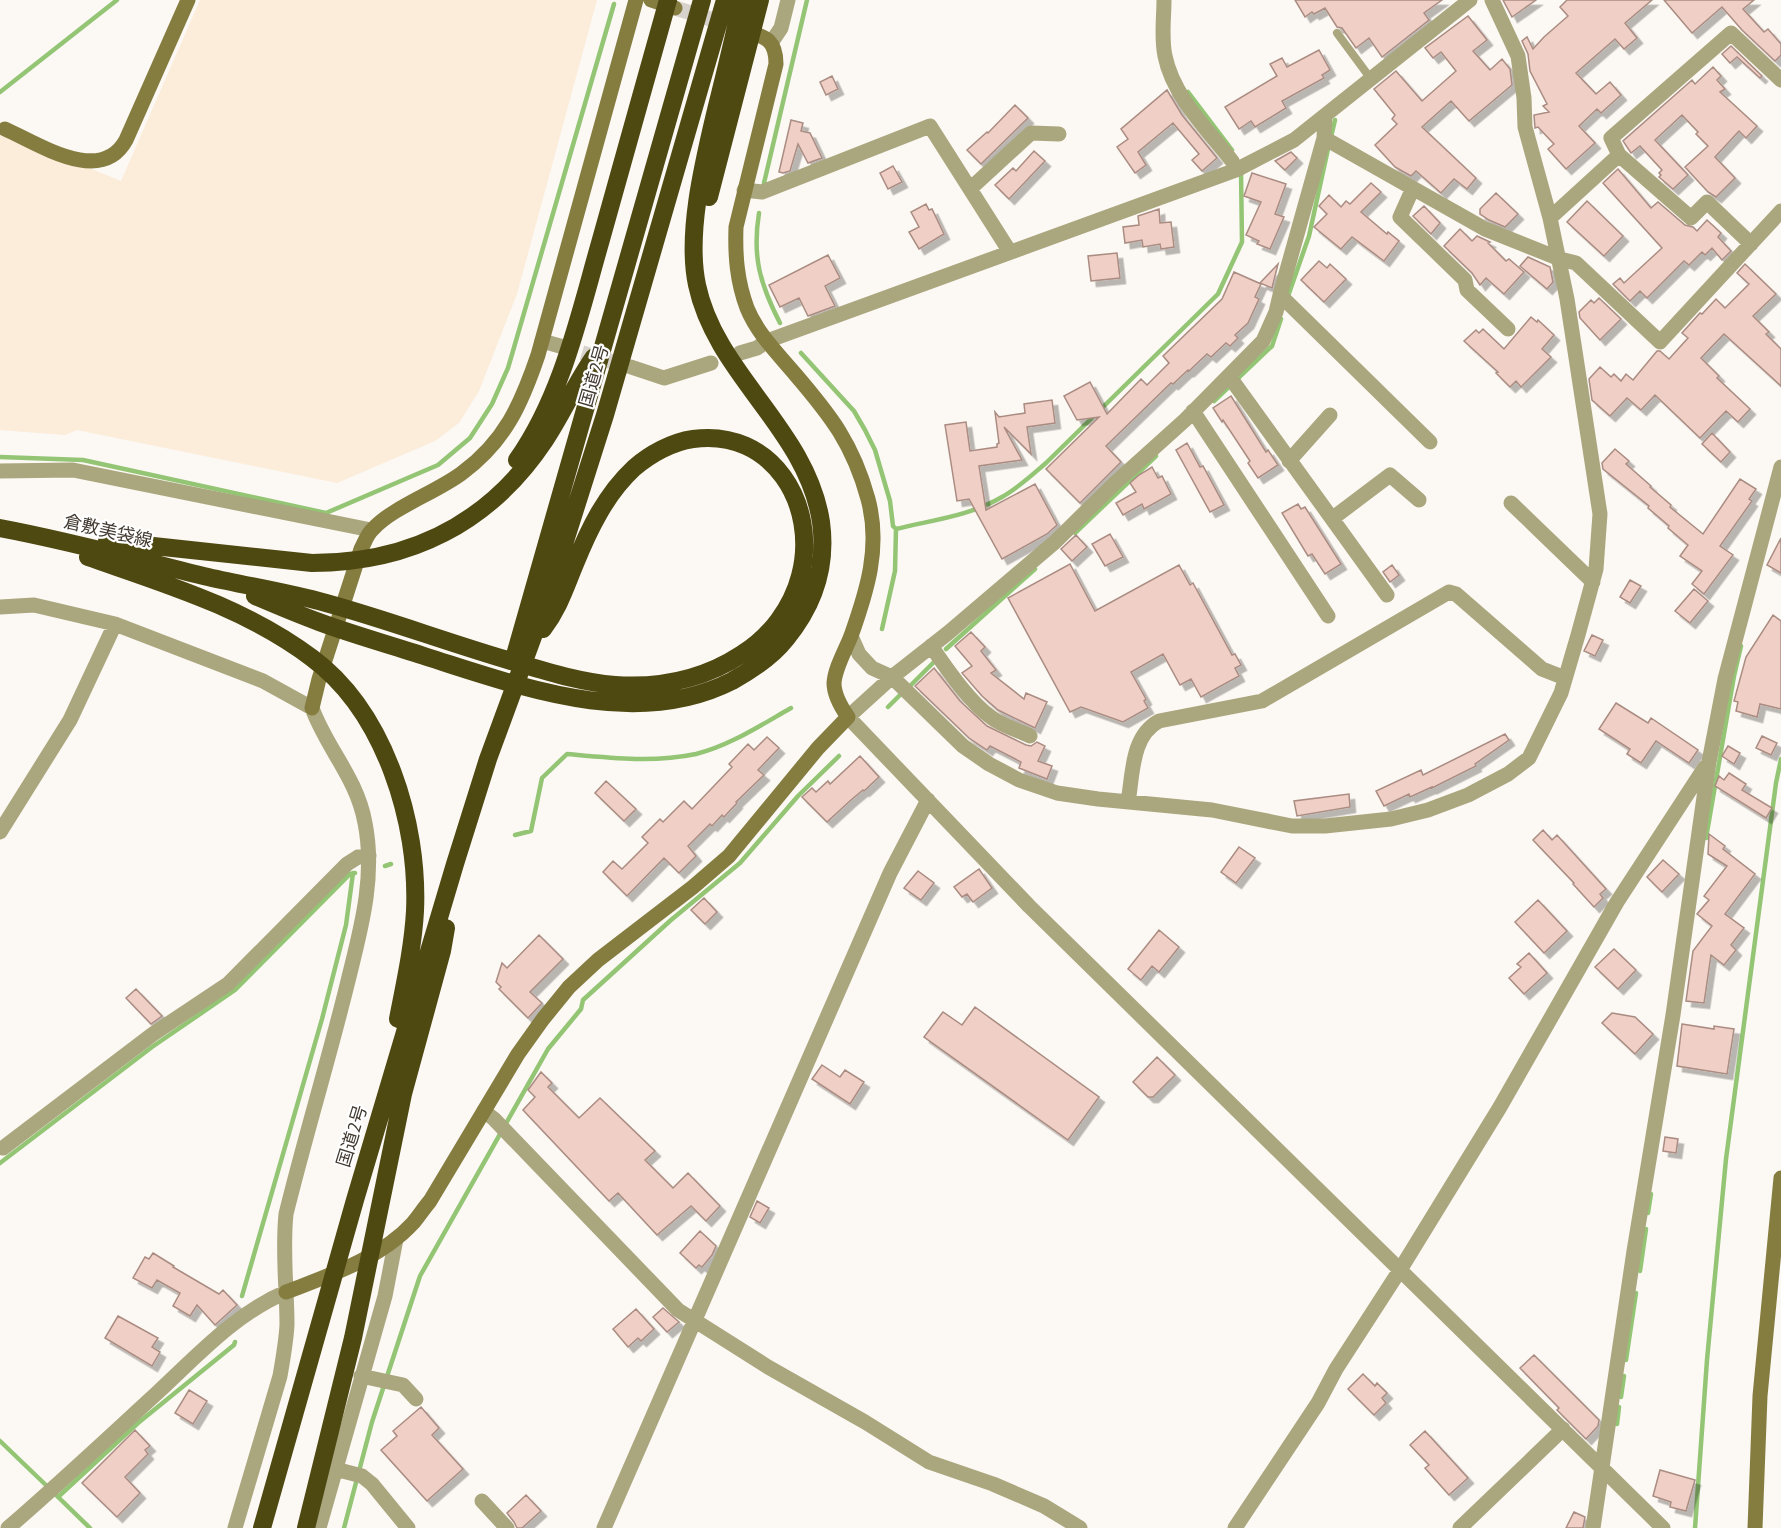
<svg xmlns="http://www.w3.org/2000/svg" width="1781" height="1528" font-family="'PT Sans','Noto Sans JP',sans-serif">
<defs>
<filter id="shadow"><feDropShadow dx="5.5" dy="5.5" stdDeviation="0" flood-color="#0004"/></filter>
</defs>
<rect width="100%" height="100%" fill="#fcf8f3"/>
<!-- built -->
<path fill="#fcecda" d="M200 0H597L517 294 479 391 459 423 435 441 337 483 77 430 65 435 0 430V132L121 181Z"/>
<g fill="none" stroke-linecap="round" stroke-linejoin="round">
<!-- stream -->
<path stroke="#93c575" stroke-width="4.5" d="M0 92 117 0
M1188 92 1232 150
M1331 137 1335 120
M764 183 807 0
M759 213C752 257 760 284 780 323
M1287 299 1309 236 1328 149
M801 353 854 411 865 430 875 450 890 501 893 526 896 529
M1214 401 1272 346 1281 319
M0 457 83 460 326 513 438 465 470 438 492 404 508 368 614 4
M1075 533 1156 456
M882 629 895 571 896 529C932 520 970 516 1002 497 1018 488 1032 475 1046 463L1218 294 1242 242 1241 171
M946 649 1035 569
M910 686 934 662
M888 707 902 693
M515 835 531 831 542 778 567 754C610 758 653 763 696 754 729 746 761 725 791 708
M1706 838 1734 676 1741 646
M385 866 391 864
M0 1163 152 1047 235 990 350 874 355 873
M1648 1213 1651 1194
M1640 1271 1646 1229
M242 1296 322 1019 346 925 353 873
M1626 1360 1636 1293
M1621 1397 1624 1376
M1617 1424 1619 1407
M0 1441 50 1489
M56 1495 90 1528
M58 1497 138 1423 234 1345 235 1342
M344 1528 372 1422 420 1276 548 1049 581 1009 583 1000 671 920 740 863 798 796 839 756
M1695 1528 1707 1360 1726 1159 1776 783 1781 759"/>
</g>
<!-- building -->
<path fill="#f0d0c6" stroke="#aa8c82" stroke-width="1.5" filter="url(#shadow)" d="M1295 0H1442L1424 13 1429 20 1382 57 1369 38 1356 48 1342 28 1337 27 1325 8 1314 14 1312 12 1305 17Z
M1503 0H1536L1512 17Z
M1567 0H1652L1625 23 1637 38 1624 49 1615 39 1576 73 1596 94 1610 82 1621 95 1601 113 1597 109 1579 126 1595 143 1566 169 1548 149 1554 144 1538 127 1535 128 1534 115 1549 112 1543 106 1547 104 1530 71 1528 54 1522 41 1527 37 1533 49 1544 37 1568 16 1560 7Z
M1664 0H1754L1743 9 1764 32 1768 29 1781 44V55L1775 61 1742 30 1722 7 1692 33Z
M1468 16 1487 40 1473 51 1490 70 1502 59 1510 69 1512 85 1469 121 1451 101 1422 127 1476 178 1467 189 1454 179 1441 193 1416 171 1411 176 1395 167 1375 145 1397 124 1392 119 1395 115 1374 89 1396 71 1422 101 1456 71 1441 52 1433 58 1425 48Z
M1731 46 1762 76 1760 78 1737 57 1730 63 1722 54Z
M1319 50 1330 70 1322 75 1324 78 1282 101 1286 108 1255 127 1251 121 1239 129 1225 107 1277 76 1270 64 1282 58 1287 67Z
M1713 67 1721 76 1717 80 1725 89 1720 92 1757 126 1746 138 1739 131 1715 157 1735 178 1716 197 1708 192 1685 167 1708 146 1696 134 1698 132 1682 115 1655 140 1688 175 1673 189 1659 177 1661 175 1659 173 1662 170 1640 146 1631 153 1623 141 1692 80 1695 84Z
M832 76 838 89 826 95 820 82Z
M1167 90 1182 115 1217 158 1202 171 1192 160 1199 154 1173 123 1138 152 1146 165 1135 173 1117 147 1128 139 1121 129Z
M1015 105 1028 118 981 164 967 150 987 132 988 133Z
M791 120 803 123 801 131 810 133 822 158 808 163 798 144 790 171 783 173 779 172Z
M1034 151 1045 161 1009 199 995 185 1013 168 1016 171Z
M1291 152 1297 158 1285 170 1275 161Z
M893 166 902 182 888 189 880 173Z
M1618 169 1651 208 1658 202 1685 225 1693 227 1697 231 1707 220 1721 233 1718 237 1731 251 1722 260 1712 248 1705 255 1702 252 1689 265 1684 261 1647 298 1640 291 1630 301 1613 284 1620 278 1624 283 1662 248 1603 183Z
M1252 173 1286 184 1275 214 1284 217 1270 249 1257 244 1259 241 1246 235 1261 202 1244 196Z
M1371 183 1381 192 1361 212 1387 234 1388 232 1399 241 1384 261 1352 237 1341 249 1314 227 1327 214 1319 206 1329 195 1341 207 1346 201 1350 204Z
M1496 193 1518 214 1505 227 1489 220 1480 214V209Z
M1587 201 1623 236 1604 256 1567 222Z
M926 204 929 210 932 209 944 234 919 249 909 232 919 227 911 212Z
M1424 206 1440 223 1431 234 1413 216Z
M1159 209 1160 223 1171 222 1174 247 1161 249 1160 244 1143 247 1142 240 1125 243 1123 227 1139 225 1138 216Z
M1460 229 1472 241 1477 236 1490 242 1488 243 1506 261 1509 259 1524 272 1504 294 1486 278 1480 285 1472 273 1444 246Z
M1117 253 1120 278 1091 281 1088 256Z
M828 255 840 278 825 286 835 306 808 316 799 298 780 307 769 285Z
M1528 257 1550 267 1553 282 1547 289 1520 266Z
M1319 261 1327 268 1330 264 1346 279 1324 302 1301 280Z
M1278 264 1272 288 1260 283Z
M1745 264 1776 294 1753 316 1769 332 1766 334 1781 349V386L1724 334 1701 358 1719 376 1717 378 1750 409 1738 422 1726 411 1700 438 1655 395 1641 410 1627 398 1610 416 1592 400 1589 379 1600 367 1611 377 1614 374 1621 381 1626 374 1633 380 1657 351H1660L1669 359 1688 338 1682 333 1700 313 1702 314 1716 299 1725 308 1749 284 1737 273Z
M1234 272 1261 284 1255 297 1259 299 1248 323 1235 335 1238 338 1230 346 1226 343 1211 357 1207 354 1189 371 1188 370 1173 384 1171 383 1106 446 1121 462 1080 503 1046 469 1099 417 1077 420 1064 396 1090 382 1107 414 1141 379 1147 385 1169 363 1163 356 1222 299Z
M1599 298 1621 319 1600 340 1580 318 1579 312 1591 300 1594 303Z
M1531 317 1537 322 1538 320 1554 335 1542 349 1551 357 1521 387 1516 381 1510 387 1496 373 1498 372 1464 341 1476 330 1479 333 1483 329 1504 349Z
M1231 396 1266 452 1268 450 1278 465 1258 478 1248 463 1250 461 1223 420 1222 422 1213 408Z
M1052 400 1055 423 1027 427 1031 454 1004 427 1022 460 979 466 986 510 1035 484 1057 525 1047 534 1002 559 969 499 957 501 945 425 966 422 970 451 997 447V444L999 443 995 412 999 417 1025 413 1024 404Z
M1712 433 1730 452 1721 462 1702 444Z
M1187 443 1200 467 1203 466 1224 505 1210 512 1176 450Z
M1615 449 1629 461 1626 464 1651 486 1650 487 1671 505 1670 507 1703 534 1740 479 1756 489 1749 499 1752 501 1720 546 1733 555 1704 594 1692 584 1702 571 1680 556 1688 545 1668 528 1669 526 1648 508 1649 506 1603 469 1602 463Z
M1152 467 1158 478 1162 476 1171 494 1144 509 1142 504 1123 515 1116 503 1136 492 1130 483 1139 475Z
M1298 504 1301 509 1305 507 1341 564 1325 574 1312 554 1308 556 1282 513Z
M1110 534 1123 557 1105 566 1092 544Z
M1076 535 1087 547 1072 561 1061 549Z
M1781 538V573L1767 565Z
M1070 564 1095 611 1179 565 1190 585 1193 583 1232 655 1235 654 1241 665 1235 668 1239 676 1201 697 1191 679 1180 685 1163 654 1131 672 1146 699 1144 701 1148 708 1123 722 1081 707 1070 712 1008 598Z
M1392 565 1399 575 1390 582 1383 572Z
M1630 580 1641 586 1630 603 1620 597Z
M1694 589 1708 601 1690 623 1675 611Z
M1773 615 1781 621V709L1760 704 1757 717 1736 711 1738 702 1734 701 1746 657Z
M971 632 985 647 981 651 996 670 991 673 1024 699 1026 693 1047 702 1035 728 998 710 982 696 962 673 972 666 955 646Z
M1592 635 1603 640 1595 656 1584 651Z
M934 668 960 701 987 726 1026 745 1031 746 1037 742 1045 746 1038 761 1052 766 1047 779 1019 768 1021 762 990 746 987 750 969 738 915 686Z
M1616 703 1648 723 1651 718 1698 750 1689 763 1656 741 1641 763 1627 754 1630 749 1599 729Z
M1505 734 1509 740 1475 764 1476 766 1432 788V787L1410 797 1409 794 1384 806 1376 791 1421 770 1423 775Z
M1762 736 1777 743 1771 755 1756 748Z
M767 737 779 748 758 770 764 775 736 802 737 803 724 817 722 815 712 826 710 824 688 846 696 856 679 873 664 858 627 896 603 872 613 861 622 869 648 843 642 837 660 819 663 822 684 801 692 809 732 767 729 764 748 744 754 750Z
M1728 746 1740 753 1734 764 1722 756Z
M860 756 879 777 864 791 863 790 851 800 827 822 802 797 812 788 816 792 828 781 830 784Z
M1729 773 1746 784 1742 790 1772 808 1766 818 1715 786 1719 776 1724 780Z
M606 781 636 809 624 821 595 793Z
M1349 794 1350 807 1297 816 1294 801Z
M1543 830 1552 840 1557 835 1606 889 1600 894 1603 898 1594 907 1573 884 1574 883 1533 840Z
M1709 834 1725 846 1723 849 1755 874 1725 914 1744 928 1731 945 1736 950 1724 965 1711 955 1704 1003 1686 1001 1693 951 1712 926 1697 914 1709 900 1704 896 1727 866 1708 854Z
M1239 847 1255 858 1236 883 1221 872Z
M1663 860 1679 874 1662 892 1647 877Z
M979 869 992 888 973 902 967 894 962 897 954 887Z
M918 871 934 883 921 900 904 888Z
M704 898 717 912 705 924 691 910Z
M1538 900 1567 931 1544 953 1515 922Z
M1159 930 1179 947 1159 972 1152 966 1141 980 1128 969Z
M539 935 563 959 530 992 542 1003 528 1018 499 989 501 987 496 982 502 963 507 968Z
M1614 949 1636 970 1618 989 1595 967Z
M1529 953 1547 973 1524 994 1509 978 1521 967 1517 964Z
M136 989 162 1016 151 1024 126 998Z
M975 1007 1099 1097 1068 1140 924 1037 943 1012 962 1025Z
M1612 1013 1635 1017 1653 1034 1635 1054 1602 1023Z
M1682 1024 1714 1029V1026L1734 1029 1727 1074 1677 1066Z
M1157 1057 1175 1075 1153 1097H1148L1133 1082Z
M822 1065 840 1077 845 1070 864 1082 850 1104 812 1079Z
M541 1072 552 1083 548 1087 579 1118 600 1098 655 1151 645 1160 673 1188 688 1173 720 1206 706 1221 691 1206 657 1235 618 1193 609 1201 523 1110 535 1097 528 1090Z
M1665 1137 1678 1139 1676 1153 1663 1151Z
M757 1201 769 1208 760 1223 750 1217Z
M700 1231 716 1246 712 1255 702 1267 699 1265 696 1268 680 1253Z
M153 1253 174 1266 173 1267 219 1294 223 1290 237 1305 215 1325 197 1305 190 1316 173 1306 180 1293 157 1280 152 1288 133 1278 145 1257 149 1259Z
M663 1308 679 1322 667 1332 653 1317Z
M636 1309 654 1329 641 1341 638 1338 628 1347 613 1329Z
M118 1316 158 1338 152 1347 160 1352 152 1366 105 1338Z
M1534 1355 1599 1420 1598 1426 1586 1439 1557 1410 1559 1408 1520 1368Z
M1363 1374 1375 1386 1377 1383 1387 1393 1382 1398 1386 1403 1374 1415 1348 1389Z
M189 1390 207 1401 193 1424 175 1413Z
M421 1407 439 1428 432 1435 463 1469 427 1501 381 1450 397 1436 393 1431Z
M135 1430 150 1446 145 1450 148 1454 125 1477 140 1493 117 1517 82 1483Z
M1425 1431 1468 1478 1449 1495 1425 1468 1429 1465 1410 1445Z
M1660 1470 1695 1480 1686 1511 1670 1507 1671 1502 1653 1496Z
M526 1495 541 1511 522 1528H517L514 1522 507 1513Z
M1574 1512 1585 1517 1583 1528H1566Z"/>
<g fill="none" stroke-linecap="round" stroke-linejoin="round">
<!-- street-tunnel -->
<path stroke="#d7d2cc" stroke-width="15" stroke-dasharray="15 8" stroke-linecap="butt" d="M560 346 629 367"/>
<!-- secondary-tunnel -->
<path stroke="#d7d2cc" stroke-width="15" stroke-dasharray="15 8" stroke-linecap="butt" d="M675 8 730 25"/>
<!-- lane -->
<path stroke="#aaa67e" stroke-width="8" d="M1337 33 1371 79"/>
<!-- street -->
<path stroke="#aaa67e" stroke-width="15" d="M1164 0C1164 18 1161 38 1165 56 1173 96 1207 129 1232 161L1236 170
M771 43 781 28 788 0
M1325 116 1324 138 1280 295 1276 312 1263 341 1185 420 1115 483 1055 542 948 633 892 677 848 717 1029 906 1663 1528
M1324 138 1485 229 1560 259 1576 263 1660 342 1781 211
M1619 155 1691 218 1707 202 1751 244
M1413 188 1400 217 1465 280 1467 290 1508 329
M970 189 1031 133 1059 134
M744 190 762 192 930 126 1010 252
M1550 218 1619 155 1611 138 1731 33 1781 80
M1280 295 1430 442
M542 341 560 346
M740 353 757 348 767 341 1236 170 1294 140 1470 0
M631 367 664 378 711 363
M1229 376 1387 595
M1193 411 1328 616
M1289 461 1330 415
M0 471 73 470 371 530
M1511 503 1593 582
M1333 518 1390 475 1419 500
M0 607 34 605 115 624 263 681 312 708C327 749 357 778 365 823 376 878 360 932 347 985 328 1062 305 1137 286 1214 282 1252 287 1288 287 1325 286 1342 283 1359 280 1376L235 1528
M851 636 859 654 872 668 892 677 963 746 989 764 1019 780 1057 793 1098 799 1212 810 1292 826H1325L1391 819 1428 810 1468 795 1508 774 1529 758 1561 693 1578 635 1596 569 1600 514 1567 299 1550 218 1525 127 1524 98 1518 56 1492 0
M931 646C947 669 969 702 992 718 1003 726 1018 730 1030 736
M1128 802C1133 774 1131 736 1159 721L1262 701 1449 592 1456 594 1542 669 1565 678
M0 832 70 720 115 624
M484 1111 494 1119 678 1310 768 1367 865 1422 929 1462 993 1484 1044 1506 1080 1528
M3 1148 153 1034 228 984 347 864 358 857 369 856
M361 1376 403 1385 416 1399
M335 1469 362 1476 372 1484 408 1528
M482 1501 507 1528
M8 1528C59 1484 108 1438 157 1393 198 1355 235 1314 286 1292
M319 1528 385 1296 396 1239
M604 1528 890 873 928 800
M1235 1528 1318 1403 1336 1369 1400 1270 1500 1107 1617 902 1705 767
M1460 1528 1563 1429
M1593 1528 1634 1251 1673 1015 1709 762 1725 679 1781 467"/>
<!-- secondary -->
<path stroke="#857d40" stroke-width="15" d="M651 0 675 8
M5 129C39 144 101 186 126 140L188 0
M312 708 319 679 361 549C365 542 367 534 373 529 393 507 437 492 462 473 505 441 521 405 538 355L636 0
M286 1292C330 1275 380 1259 413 1223 419 1216 424 1208 430 1201L518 1054 543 1019 569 987 598 960 693 887 729 856 818 748 848 717C841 707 834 695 834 683 835 668 845 651 851 636 867 591 881 547 868 499 853 444 831 416 795 374 778 354 757 333 747 308 737 281 735 256 736 227L776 64C776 41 767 37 746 31
M1755 1528 1760 1396 1781 1178"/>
<!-- highway -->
<path stroke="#4e4811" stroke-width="18" d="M709 197 760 0
M517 460C562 396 579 316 600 243 623 162 645 81 668 0
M0 528C70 541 139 560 208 577 247 586 287 592 326 603 388 620 449 643 511 661 545 671 579 682 615 685 660 688 704 679 742 654 770 637 792 607 800 576 819 505 772 428 693 439 672 442 650 454 634 468 606 494 589 529 575 564 565 588 559 608 543 629
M107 541 312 563C410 563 490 523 545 440 563 413 575 384 594 357
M88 557C165 584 246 608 312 658 385 712 419 823 415 911 413 947 405 983 398 1019
M255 596C276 605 297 614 319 622 354 635 391 645 427 657 522 687 636 730 732 681 752 670 772 657 786 639 814 605 827 566 821 522 807 429 716 375 697 285 686 233 704 161 716 110 725 74 734 37 742 0
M515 655 702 0
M262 1528 355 1200 455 864 488 759 545 604 605 415 725 0
M306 1528 353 1338 403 1094 442 951 446 928"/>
</g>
<g text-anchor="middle" stroke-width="4.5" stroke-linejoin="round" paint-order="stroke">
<!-- street labels -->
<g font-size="18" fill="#423a31" stroke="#fff">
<text transform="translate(594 376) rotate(-74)" y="6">国道2号</text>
<text transform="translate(108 531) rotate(13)" y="6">倉敷美袋線</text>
<text transform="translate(352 1136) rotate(-73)" y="6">国道2号</text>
</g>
</g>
</svg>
